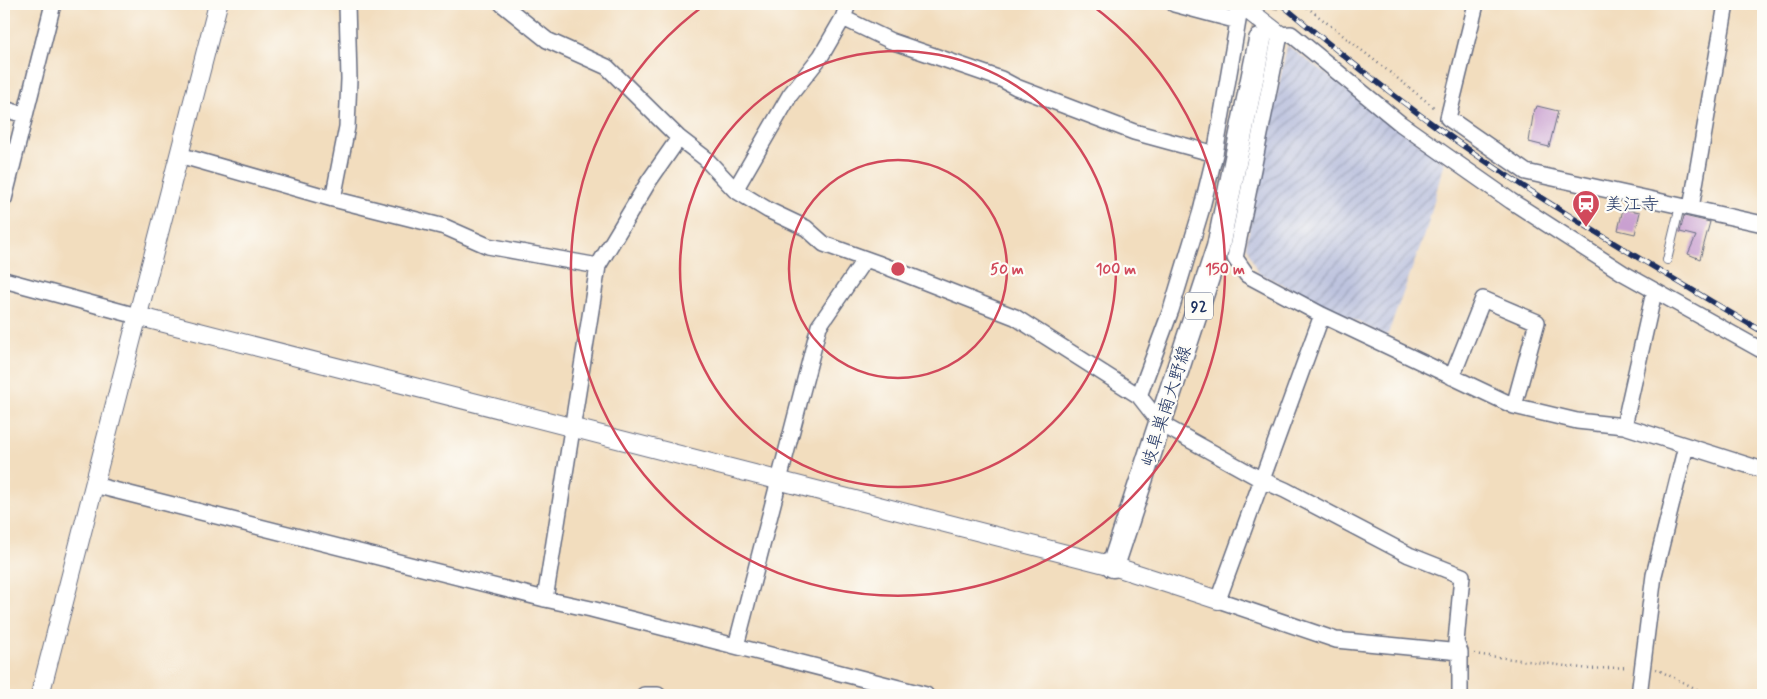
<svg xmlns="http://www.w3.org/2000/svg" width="1767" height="699" font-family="Mynerve,'Klee One',sans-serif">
<defs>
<pattern id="industrial-furrows" width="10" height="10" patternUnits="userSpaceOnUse" patternTransform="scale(1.25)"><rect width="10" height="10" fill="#bdc3de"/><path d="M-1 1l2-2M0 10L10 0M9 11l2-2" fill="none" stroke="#999fb7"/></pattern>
</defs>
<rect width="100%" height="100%" fill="#fdfcf7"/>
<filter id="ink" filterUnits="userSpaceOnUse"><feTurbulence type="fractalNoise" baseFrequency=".02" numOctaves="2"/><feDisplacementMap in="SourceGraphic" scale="10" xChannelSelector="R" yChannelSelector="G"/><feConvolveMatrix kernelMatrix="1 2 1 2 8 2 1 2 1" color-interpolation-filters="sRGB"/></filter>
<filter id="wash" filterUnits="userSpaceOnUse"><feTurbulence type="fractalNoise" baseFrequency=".0096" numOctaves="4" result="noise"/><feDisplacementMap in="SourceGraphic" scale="20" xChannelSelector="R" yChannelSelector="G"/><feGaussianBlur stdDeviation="1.12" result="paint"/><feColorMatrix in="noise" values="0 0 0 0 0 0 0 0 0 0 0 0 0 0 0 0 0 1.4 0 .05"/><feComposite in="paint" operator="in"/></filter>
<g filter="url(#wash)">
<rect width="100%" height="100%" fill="#f2ddbe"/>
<!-- industrial -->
<path fill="url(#industrial-furrows)" d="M1287 45 1444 162 1427 228 1388 334 1384 335 1257 272 1246 245Z"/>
<g id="blocks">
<!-- building -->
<path fill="#c9a0d0" d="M1537 106 1558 111 1549 147 1529 142 1534 109H1536Z
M1623 209 1640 212 1635 234 1618 230Z
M1684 216 1710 222 1700 259 1688 254 1696 236 1680 232Z"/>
</g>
</g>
<g filter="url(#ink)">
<use href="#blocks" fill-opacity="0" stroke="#666c80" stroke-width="1"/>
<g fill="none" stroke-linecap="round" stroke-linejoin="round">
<!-- primary-tunnel -->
<path stroke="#c7baab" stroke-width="22" stroke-dasharray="22 11" stroke-linecap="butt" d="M1260 40 1268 4"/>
<defs>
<path id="service" d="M1667 260 1680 206"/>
<path id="minor" d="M502 4 547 40 607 67 679 138 705 158 735 190 768 210 806 228 824 244 877 263 1015 317 1139 396 1161 424 1262 480 1285 490 1409 555 1462 576 1456 642 1460 652V695
M1174 4 1238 21
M1476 4 1448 118 1526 172 1763 224
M843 18 891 41 1001 79 1016 87 1134 132 1215 154
M4 109 25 115
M179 155 333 199 445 227 488 246 598 266
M735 190 790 95 821 56 843 18 848 4
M4 199 53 4
M333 199 347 127 349 79 347 4
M1691 208 1726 4
M4 280 137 316
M1322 315 1218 600 1336 640 1460 652
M1763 351 1623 273 1511 201 1401 124 1291 34 1280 35 1235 258 1247 275 1322 315 1514 406 1577 421 1624 426 1763 470
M1452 377 1483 299 1537 322 1514 406
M1139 396 1171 310 1201 211 1215 154 1238 21 1237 4
M1624 426 1654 292
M94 485 545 599 591 609 926 695
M545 599 598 266 649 181 679 138
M736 646 819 326 865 259
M644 695H658
M1639 695 1654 575 1686 446"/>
<path id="tertiary" d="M1240 4 1280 35
M137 316 1113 566 1218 600
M40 695 218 4"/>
<path id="primary" d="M1113 566 1218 247 1260 40"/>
</defs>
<!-- service casing -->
<use href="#service" stroke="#666c80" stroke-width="10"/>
<!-- minor casing -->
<use href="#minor" stroke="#666c80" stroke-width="18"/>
<!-- tertiary casing -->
<use href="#tertiary" stroke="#666c80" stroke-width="20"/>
<!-- primary casing -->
<use href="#primary" stroke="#666c80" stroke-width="25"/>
<!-- path -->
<path stroke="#666c80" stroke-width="2.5" stroke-dasharray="1 4" stroke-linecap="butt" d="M1303 4 1435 108
M1474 654 1589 669 1627 667
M1656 669 1709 695"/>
<!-- service -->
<use href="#service" stroke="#fff" stroke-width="8"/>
<!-- minor -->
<use href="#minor" stroke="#fff" stroke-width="15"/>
<!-- tertiary -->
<use href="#tertiary" stroke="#fff" stroke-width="18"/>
<!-- primary -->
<use href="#primary" stroke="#fff" stroke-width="22"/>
<defs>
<path id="rail" d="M1281 4C1332 47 1384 89 1438 128 1542 203 1654 267 1763 332"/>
</defs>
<!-- rail casing -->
<use href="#rail" stroke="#1b2f5e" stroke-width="5.5"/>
<!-- rail -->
<use href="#rail" stroke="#fdfcf7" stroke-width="4" stroke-dasharray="11" stroke-linecap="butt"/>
</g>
</g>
<!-- distance rings -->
<g fill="none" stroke="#d1495b" stroke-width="2.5">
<circle cx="898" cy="269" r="109"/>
<circle cx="898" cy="269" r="218"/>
<path d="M1090 4A327 327 0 1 1 706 4"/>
</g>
<!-- icons -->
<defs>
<symbol id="station-pin" viewBox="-11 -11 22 30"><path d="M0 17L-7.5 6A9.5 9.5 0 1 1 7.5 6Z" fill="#d1495b" stroke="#fdfcf7"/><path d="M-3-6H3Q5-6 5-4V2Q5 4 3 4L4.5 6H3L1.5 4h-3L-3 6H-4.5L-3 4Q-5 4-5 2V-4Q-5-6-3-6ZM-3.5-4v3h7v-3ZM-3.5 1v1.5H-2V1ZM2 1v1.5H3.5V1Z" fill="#fff"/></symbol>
</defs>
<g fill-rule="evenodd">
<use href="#station-pin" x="1570" y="188" width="32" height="43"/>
</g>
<g text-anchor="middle" stroke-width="4.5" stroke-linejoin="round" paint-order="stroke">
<!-- shield labels -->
<rect fill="#fdfcf7" stroke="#5f6c8c" stroke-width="1" x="1185" y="292.5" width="28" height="27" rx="4"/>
<g font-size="16" font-weight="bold" fill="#1b2f5e">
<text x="1199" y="312">92</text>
</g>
<!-- poi labels -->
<g font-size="18" fill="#1b2f5e" stroke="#fdfcf7" text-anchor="start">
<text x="1605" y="210">美江寺</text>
</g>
<!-- street labels -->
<g font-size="18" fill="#1b2f5e" stroke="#fdfcf7">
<text transform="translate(1166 406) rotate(-72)" y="6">岐阜巣南大野線</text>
</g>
</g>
<circle cx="898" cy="269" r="8" fill="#d1495b" stroke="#fdfcf7" stroke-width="2.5"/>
<g font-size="15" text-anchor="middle" font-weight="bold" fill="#d1495b" stroke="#fdfcf7" stroke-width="4.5" stroke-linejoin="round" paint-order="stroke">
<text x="1007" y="274">50 m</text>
<text x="1116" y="274">100 m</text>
<text x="1225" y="274">150 m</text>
</g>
<!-- margin -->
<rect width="1767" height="699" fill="none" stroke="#fdfcf7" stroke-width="20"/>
</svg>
